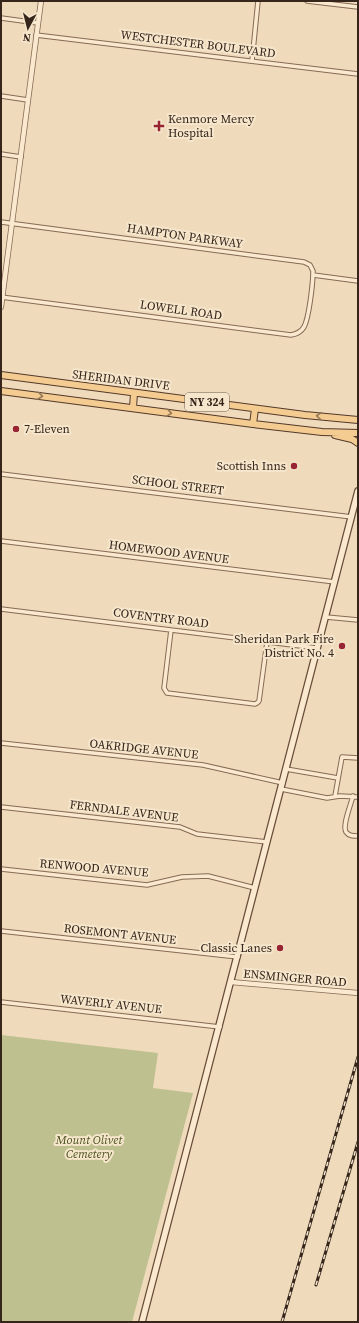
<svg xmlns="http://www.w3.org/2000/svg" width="359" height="1323" font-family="'Source Serif 4',serif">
<rect width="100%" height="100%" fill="#efdabc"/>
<!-- cemetery -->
<path fill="#bfc090" d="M1 1035 158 1053 153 1088 193 1093 132 1322H1Z"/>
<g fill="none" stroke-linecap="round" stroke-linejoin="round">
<defs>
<path id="minor" d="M307 1 358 7
M1 18 38 23
M36 35 358 74
M252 61 258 1
M1 96 28 100
M1 154 21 157
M1 222 304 262 310 265 313 271C313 283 309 318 304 327 301 332 297 334 291 335L1 297
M313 275 358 281
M1 474 352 517
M1 541 335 582
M1 609 317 648
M326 617 358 620
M171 630 164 688 167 693 255 704 257 703 259 701 267 642
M1 743 203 765 283 783
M286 769 338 778
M281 789 327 798 340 796 358 797
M335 796 342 757 358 758
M353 796C351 804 342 826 346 832 349 836 353 836 358 836
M1 807 180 827 197 834 267 842
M1 869 147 885 182 877 208 876 255 888
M1 931 238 957
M1 1002 220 1027"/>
<path id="tertiary" d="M1 307 41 1
M231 982 358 993"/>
<path id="secondary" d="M142 1322 358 491"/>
<path id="primary" d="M1 375 305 415 358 420
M1 391 253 424 322 432 358 433
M133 408 134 393
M253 424 255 409
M335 435 352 439 358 443"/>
</defs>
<!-- minor casing -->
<use href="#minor" stroke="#866a55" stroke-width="5.5"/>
<!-- tertiary casing -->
<use href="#tertiary" stroke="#866a55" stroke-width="6"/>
<!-- secondary casing -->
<use href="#secondary" stroke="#684c39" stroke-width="8"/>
<!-- primary casing -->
<use href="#primary" stroke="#53392a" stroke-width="8"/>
<!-- minor -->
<use href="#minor" stroke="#fae9cf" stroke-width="3.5"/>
<!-- tertiary -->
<use href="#tertiary" stroke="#fae9cf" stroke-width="4.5"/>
<!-- secondary -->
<use href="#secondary" stroke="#fae9cf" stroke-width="5.5"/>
<!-- primary -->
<use href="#primary" stroke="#f4cc91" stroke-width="6"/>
<defs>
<path id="rail" d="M316 1285 358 1142
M282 1322 358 1057"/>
</defs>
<!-- rail casing -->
<use href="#rail" stroke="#35251b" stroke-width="3"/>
<!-- rail -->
<use href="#rail" stroke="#f6e6cb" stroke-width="1.5" stroke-dasharray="4.5" stroke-linecap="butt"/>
</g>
<!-- one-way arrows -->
<defs><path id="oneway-chevron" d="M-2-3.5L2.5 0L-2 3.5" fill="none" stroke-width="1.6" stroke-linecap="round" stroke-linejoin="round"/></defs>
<g stroke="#947856">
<use href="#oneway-chevron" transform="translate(40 396) rotate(8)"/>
<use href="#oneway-chevron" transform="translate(169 413) rotate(8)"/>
<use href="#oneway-chevron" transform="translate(319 416) rotate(-175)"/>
</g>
<!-- markers -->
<g fill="#972430" stroke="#f6e6cb" stroke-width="1.5">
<path d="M157 120h4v4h4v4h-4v4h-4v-4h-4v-4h4z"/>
<circle cx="16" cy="429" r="4"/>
<circle cx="294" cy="466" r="4"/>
<circle cx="342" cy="646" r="4"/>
<circle cx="280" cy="948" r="4"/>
</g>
<g text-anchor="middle" stroke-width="4" stroke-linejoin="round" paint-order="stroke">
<!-- shield labels -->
<rect fill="#f6e6cb" stroke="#6f5f50" stroke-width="1" x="185" y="393" width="44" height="18" rx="3"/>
<g font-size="11" font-weight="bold" fill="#35251b">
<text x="207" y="406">NY 324</text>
</g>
<!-- street labels -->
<g font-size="12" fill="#35251b" stroke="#f6e6cb">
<text transform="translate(198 44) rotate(7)" y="4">WESTCHESTER BOULEVARD</text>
<text transform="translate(185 236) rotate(8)" y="4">HAMPTON PARKWAY</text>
<text transform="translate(181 310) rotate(8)" y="4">LOWELL ROAD</text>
<text transform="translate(121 380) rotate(7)" y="4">SHERIDAN DRIVE</text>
<text transform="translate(178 485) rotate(7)" y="4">SCHOOL STREET</text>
<text transform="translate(169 552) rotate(7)" y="4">HOMEWOOD AVENUE</text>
<text transform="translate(161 618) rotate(7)" y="4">COVENTRY ROAD</text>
<text transform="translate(144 749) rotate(6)" y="4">OAKRIDGE AVENUE</text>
<text transform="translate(124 811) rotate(7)" y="4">FERNDALE AVENUE</text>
<text transform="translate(94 868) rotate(5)" y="4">RENWOOD AVENUE</text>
<text transform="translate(120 934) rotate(6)" y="4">ROSEMONT AVENUE</text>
<text transform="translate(295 978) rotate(5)" y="4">ENSMINGER ROAD</text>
<text transform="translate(111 1004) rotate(6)" y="4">WAVERLY AVENUE</text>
</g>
<!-- poi labels -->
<g font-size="12" fill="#35251b" stroke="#f6e6cb" text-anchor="end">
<text x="168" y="123" text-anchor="start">Kenmore Mercy<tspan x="168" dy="14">Hospital</tspan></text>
<text x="24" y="433" text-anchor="start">7-Eleven</text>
<text x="286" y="470">Scottish Inns</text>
<text x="334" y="643">Sheridan Park Fire<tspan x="334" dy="14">District No. 4</tspan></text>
<text x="272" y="952">Classic Lanes</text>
</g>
<!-- park labels -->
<g font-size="12" font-style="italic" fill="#4a5220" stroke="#f6e6cb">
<text x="89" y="1144">Mount Olivet<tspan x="89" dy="14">Cemetery</tspan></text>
</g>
</g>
<!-- border -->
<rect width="359" height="1323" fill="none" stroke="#35251b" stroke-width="4"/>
<!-- north arrow -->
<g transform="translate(28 28) rotate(187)" stroke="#f6e6cb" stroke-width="3" paint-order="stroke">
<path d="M0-3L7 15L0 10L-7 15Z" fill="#35251b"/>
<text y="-6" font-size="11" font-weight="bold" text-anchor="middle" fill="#35251b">N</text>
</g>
</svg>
